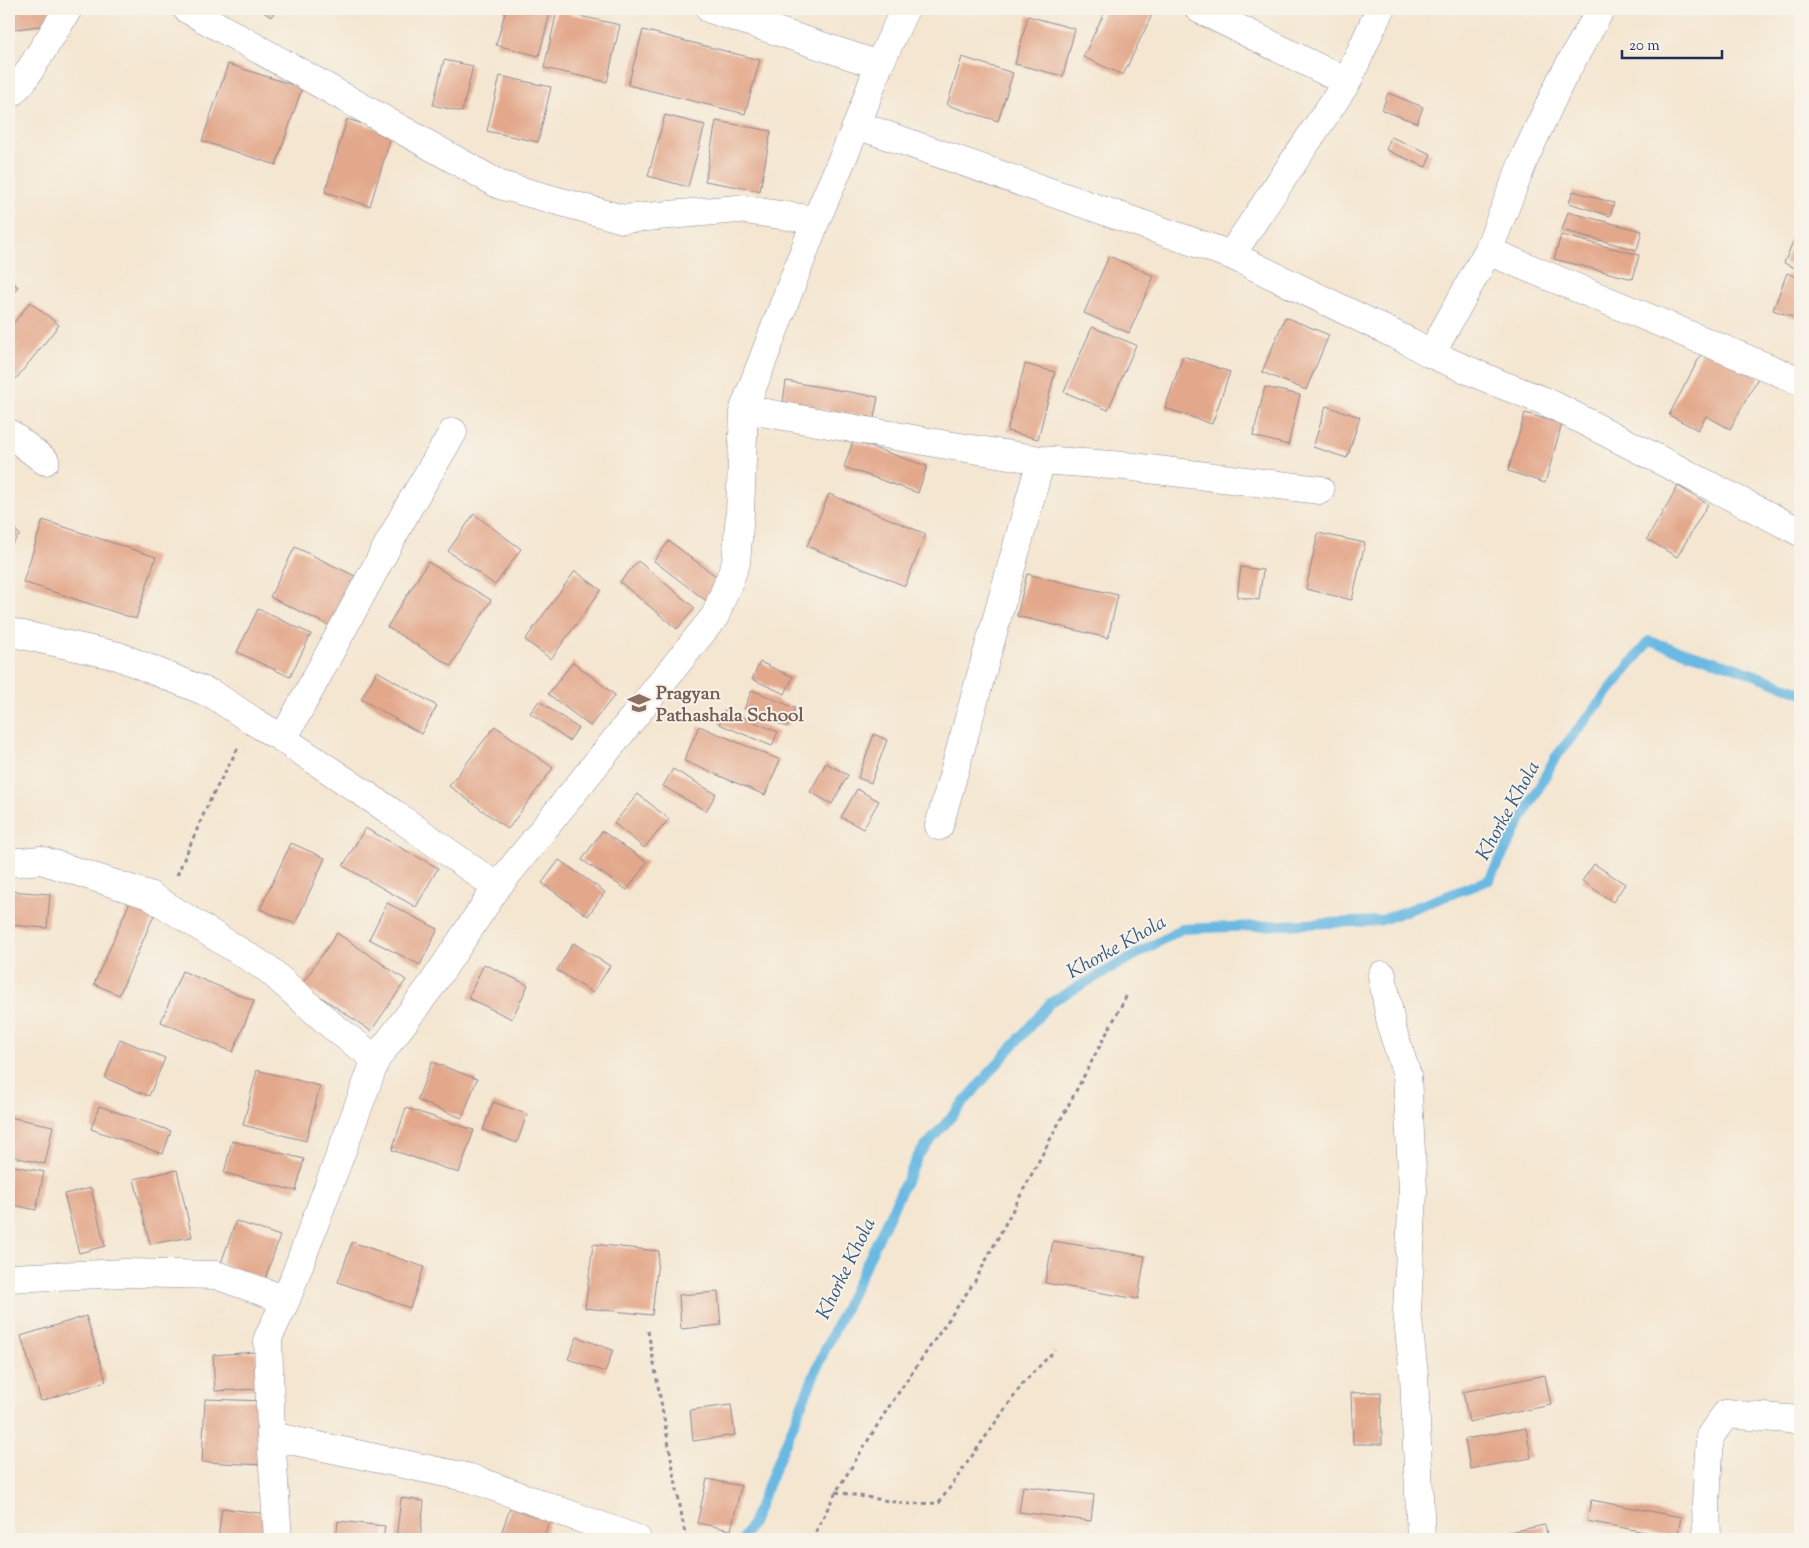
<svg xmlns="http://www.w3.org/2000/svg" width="1809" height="1548" font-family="'Sorts Mill Goudy',serif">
<rect width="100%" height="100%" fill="#f7f3e8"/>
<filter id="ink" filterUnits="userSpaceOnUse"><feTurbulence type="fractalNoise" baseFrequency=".02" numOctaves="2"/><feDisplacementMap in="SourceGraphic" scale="10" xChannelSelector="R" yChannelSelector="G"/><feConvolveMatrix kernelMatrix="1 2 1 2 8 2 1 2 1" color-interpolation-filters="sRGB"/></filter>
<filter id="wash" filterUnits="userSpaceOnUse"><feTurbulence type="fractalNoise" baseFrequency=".0096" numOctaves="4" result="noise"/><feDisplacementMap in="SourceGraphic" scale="20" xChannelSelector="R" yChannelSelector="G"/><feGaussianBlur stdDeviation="1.12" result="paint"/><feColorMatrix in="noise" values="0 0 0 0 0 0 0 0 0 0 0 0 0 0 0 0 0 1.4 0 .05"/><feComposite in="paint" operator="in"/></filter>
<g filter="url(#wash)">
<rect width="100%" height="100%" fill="#f4e6d0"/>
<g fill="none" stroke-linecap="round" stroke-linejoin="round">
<!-- stream -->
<path stroke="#68b9e3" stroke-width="10" d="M743 1539 752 1523 823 1354 919 1154 1051 1002 1182 929 1379 921 1489 880 1555 758 1649 641 1731 666 1800 692"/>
</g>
<g id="blocks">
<!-- building -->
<path fill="#e3a88b" d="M9 9H52L54 24 9 30Z
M259 9H276L271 17Z
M506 9H551L539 56 496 45Z
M1106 9H1139L1152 15 1123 75 1083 57Z
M557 11 620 25 607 82 544 68Z
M1028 16 1075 29 1063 76 1015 64Z
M643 30 760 60 745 114 628 85Z
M962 57 1013 73 998 121 947 105Z
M444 60 473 66 462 112 433 105Z
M228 64 302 88 276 165 202 141Z
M500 76 551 87 538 142 487 131Z
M1388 93 1423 107 1417 123 1382 110Z
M665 115 705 125 688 187 648 176Z
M347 119 392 133 370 206 325 192Z
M716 121 771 131 760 191 705 181Z
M1391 137 1431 154 1426 167 1386 150Z
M1573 191 1614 203 1610 216 1569 203Z
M1568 212 1642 231 1637 250 1562 230Z
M1800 225V270L1784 263Z
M1561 235 1639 255 1633 279 1554 259Z
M1109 256 1154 276 1129 333 1084 313Z
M1787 273 1800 278V311L1798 319 1773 310Z
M9 279 18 287 9 298Z
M30 302 59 325 15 380 9 376V329Z
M1285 317 1329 335 1306 390 1262 372Z
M1092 327 1136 345 1108 410 1064 392Z
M1705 347 1759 376 1730 429 1706 416 1698 430 1669 415Z
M1183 356 1230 372 1212 424 1165 408Z
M1025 364 1055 372 1038 439 1007 431Z
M786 381 878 397 874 418 783 402Z
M1265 387 1300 395 1288 445 1253 436Z
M1326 406 1360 417 1347 458 1313 447Z
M1525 413 1562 424 1545 483 1508 471Z
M853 441 927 466 918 493 844 467Z
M1678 486 1708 504 1677 557 1647 539Z
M829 494 926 534 905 586 807 546Z
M474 514 521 549 495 585 448 551Z
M43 520 156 557 136 619 23 582Z
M9 523 20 535 9 547Z
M1318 533 1365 543 1352 600 1306 589Z
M669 541 725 583 709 603 654 561Z
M295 547 357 577 332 627 270 597Z
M638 561 695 608 677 629 620 582Z
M428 562 491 600 451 666 387 627Z
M1241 567 1263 570 1259 600 1237 597Z
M575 571 601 590 551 659 525 640Z
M1027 574 1118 595 1108 638 1017 616Z
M258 609 311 634 290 677 237 652Z
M573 662 615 695 590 726 548 694Z
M760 662 793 677 785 694 752 679Z
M377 671 437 706 421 734 361 699Z
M752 690 795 708 787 727 744 709Z
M539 701 578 728 569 741 530 713Z
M725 710 778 732 772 746 719 724Z
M495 726 553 768 508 829 449 786Z
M699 726 780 760 765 795 684 761Z
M874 734 887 740 871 783 858 778Z
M826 763 848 775 832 804 810 792Z
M673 769 716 794 706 811 663 786Z
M857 789 879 801 863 829 841 817Z
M638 794 669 819 644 848 614 823Z
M365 828 438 868 416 907 343 866Z
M602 831 647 862 627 890 582 860Z
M291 843 325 858 295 924 260 909Z
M559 860 605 892 588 916 542 883Z
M1594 864 1625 884 1613 902 1582 881Z
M9 891 50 894 47 928 9 925Z
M130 902 155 913 119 995 94 984Z
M387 903 438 929 420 965 369 939Z
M337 933 406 980 371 1031 302 984Z
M573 943 610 966 593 993 557 970Z
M484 964 528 985 512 1019 468 998Z
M182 971 254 1001 233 1052 161 1022Z
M120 1039 165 1058 149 1096 105 1078Z
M432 1062 477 1079 462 1118 417 1100Z
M257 1070 320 1086 306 1141 243 1125Z
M493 1102 527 1114 517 1143 483 1130Z
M99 1106 171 1131 163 1154 91 1129Z
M406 1108 474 1130 459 1173 392 1150Z
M9 1117 53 1126 45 1164 9 1156Z
M232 1141 304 1159 296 1191 224 1173Z
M9 1165 44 1172 36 1210 9 1204Z
M177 1170 192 1237 150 1244 134 1179Z
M91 1188 105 1246 79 1253 64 1194Z
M236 1221 280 1236 265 1279 221 1263Z
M1053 1241 1145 1256 1138 1299 1045 1283Z
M352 1242 424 1267 410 1308 338 1282Z
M593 1244 659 1251 652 1315 585 1308Z
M718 1292 721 1325 681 1329 679 1295Z
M86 1316 106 1381 41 1401 21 1336Z
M577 1337 613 1350 605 1372 568 1359Z
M256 1352 258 1389 215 1391 213 1355Z
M1545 1375 1551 1405 1469 1422 1463 1392Z
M1381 1392 1382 1444H1353L1351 1393Z
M205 1399 266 1401 263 1465 202 1462Z
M731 1405 735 1435 693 1441 690 1410Z
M1526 1428 1531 1458 1470 1469 1465 1439Z
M9 1462 13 1464 9 1472Z
M707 1479 741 1486 731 1530 697 1523Z
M1023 1486 1094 1495 1091 1521 1019 1512Z
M401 1498 424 1501 420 1539H396Z
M513 1500 552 1513 543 1539H499Z
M1591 1500 1681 1517 1677 1538 1587 1521Z
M222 1508 274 1515 271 1539H218Z
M338 1521 385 1526 383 1539H336Z
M1545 1525 1548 1539H1495L1494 1535Z"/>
</g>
</g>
<g filter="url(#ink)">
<use href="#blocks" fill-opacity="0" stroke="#888a97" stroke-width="1"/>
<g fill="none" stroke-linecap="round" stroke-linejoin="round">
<defs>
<path id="street" d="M187 9 500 185 623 219 738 209 816 220
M710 9 879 65
M1199 9 1347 82
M9 95 23 81 68 9
M857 125 1231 255 1410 342 1431 354 1500 384 1547 402 1800 532
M1488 251 1800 381
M1231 255 1347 82 1380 9
M1431 354 1488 251 1525 157 1561 80 1601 9
M744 409 941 444 1041 460 1125 466 1320 490
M9 433 45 461
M9 632 118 656 214 695 253 721 283 739 393 813 497 887
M283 739 408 508 453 432
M939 826 1041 460
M9 863 41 860 149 895 268 969 331 1025 376 1059
M1382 975 1392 1029 1407 1075 1413 1191 1407 1311 1414 1375 1421 1539
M9 1278 126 1273 216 1275 286 1300
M271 1436 470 1478 637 1539
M278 1539 271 1436 268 1338 286 1300 376 1059 431 986 497 887 715 616 736 563 740 513 744 409 816 220 857 125 879 65 905 9
M1707 1539 1706 1503 1710 1436 1726 1414 1800 1420"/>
</defs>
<!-- street casing -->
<use href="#street" stroke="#888a97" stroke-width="29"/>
<!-- path -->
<path stroke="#888a97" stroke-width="3" stroke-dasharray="4 4" stroke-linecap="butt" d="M177 875 209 802 238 748
M648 1331 686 1539
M836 1492 907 1504 939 1503 1024 1382 1055 1350
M812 1539 836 1492 888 1408 975 1281 1128 993"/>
<!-- street -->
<use href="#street" stroke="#fff" stroke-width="28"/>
</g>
</g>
<!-- icons -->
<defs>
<symbol id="school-bare" viewBox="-9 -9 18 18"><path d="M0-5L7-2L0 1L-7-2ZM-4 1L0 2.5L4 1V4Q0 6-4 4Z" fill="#8d6e63" stroke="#f7f3e8" stroke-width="2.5" paint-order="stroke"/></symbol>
</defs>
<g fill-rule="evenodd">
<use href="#school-bare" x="623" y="687" width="32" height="32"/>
</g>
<g text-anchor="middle" stroke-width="4" stroke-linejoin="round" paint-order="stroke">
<!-- education labels -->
<g font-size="19" font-weight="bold" fill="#785e54" stroke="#f7f3e8" text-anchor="start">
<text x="656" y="699">Pragyan<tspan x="656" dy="22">Pathashala School</tspan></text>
</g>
<!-- water labels -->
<g font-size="20" font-style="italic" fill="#325886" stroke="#f7f3e8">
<text transform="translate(1507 810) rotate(-61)" y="7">Khorke Khola</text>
<text transform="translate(1116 946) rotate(-29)" y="7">Khorke Khola</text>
<text transform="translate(845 1268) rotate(-64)" y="7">Khorke Khola</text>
</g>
</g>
<!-- margin -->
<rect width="1809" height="1548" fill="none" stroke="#f7f3e8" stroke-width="30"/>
<!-- scale -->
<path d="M1622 50v8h100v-8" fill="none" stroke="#1b2f5e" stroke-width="2.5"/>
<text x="1629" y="50" font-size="15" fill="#1b2f5e" stroke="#f7f3e8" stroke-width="4" paint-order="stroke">20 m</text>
</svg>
